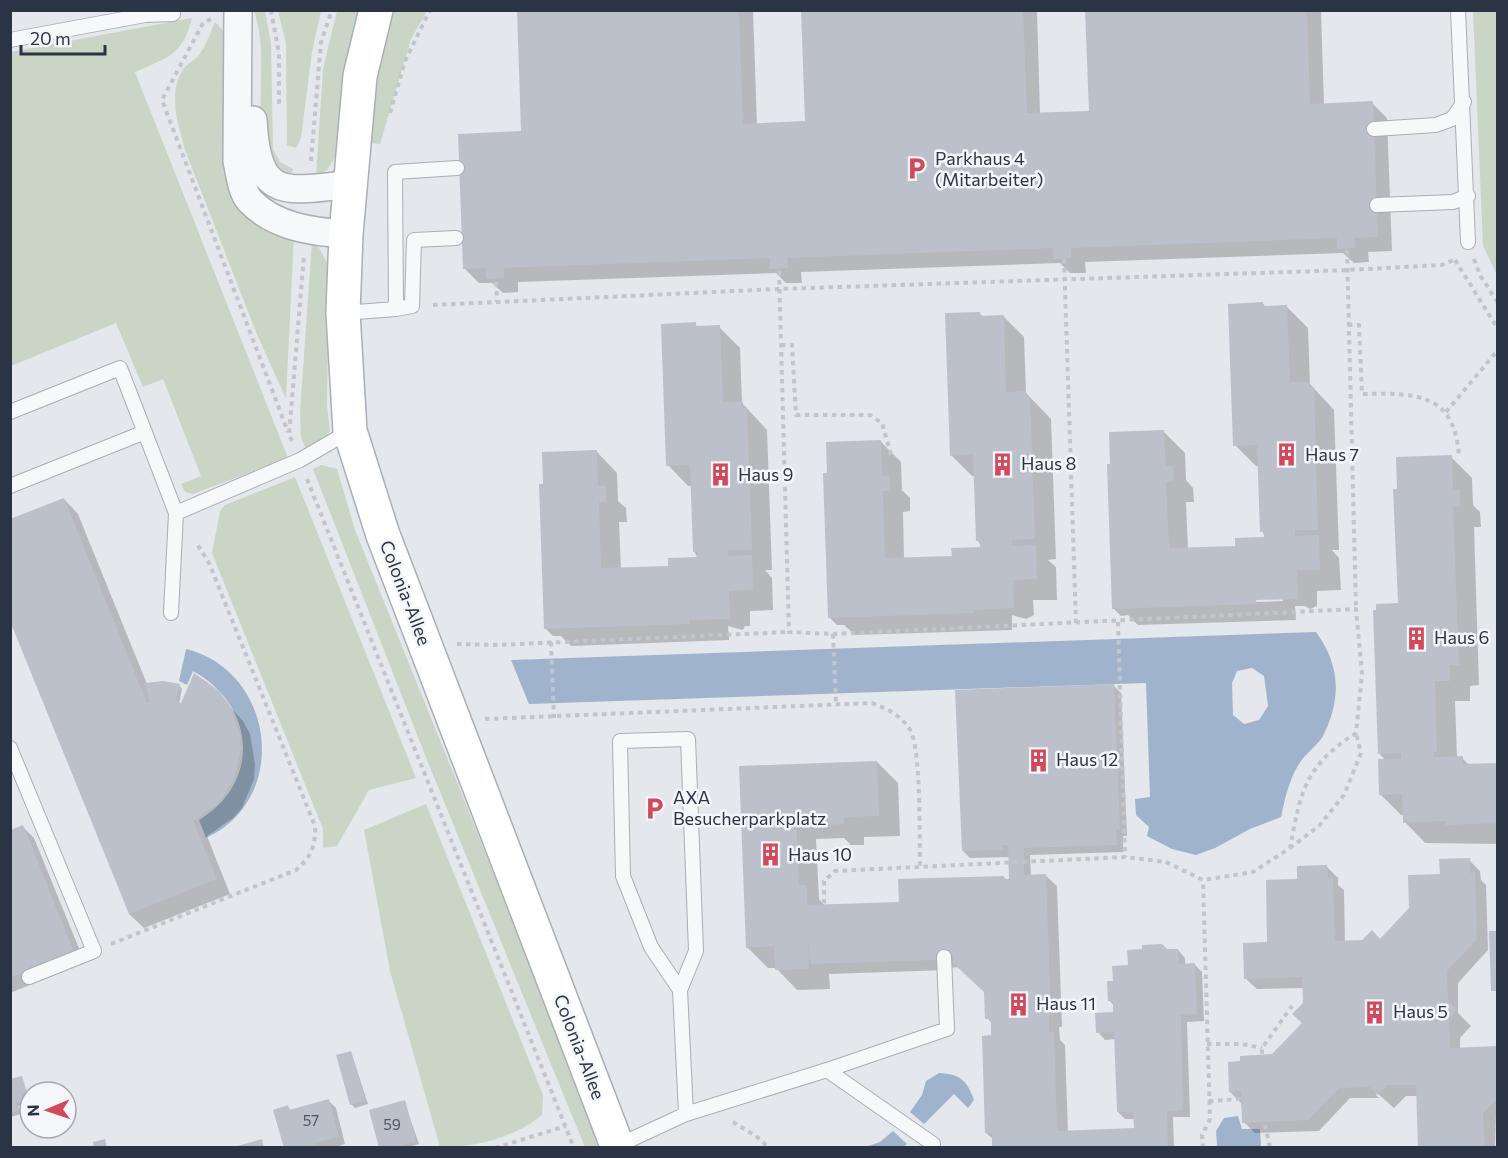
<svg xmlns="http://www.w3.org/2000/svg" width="1508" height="1158" font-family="Commissioner,sans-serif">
<rect width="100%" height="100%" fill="#e4e7ec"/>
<!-- green -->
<path fill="#c9d6c5" d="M254 11H265L271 43 273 149 280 162 293 169 289 179 272 168C268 152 262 134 261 117 259 81 266 46 254 11Z
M278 11H321L312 52 301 138 296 148 287 145 286 43Z
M337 11H358L345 67 337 154 327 170 316 176 323 69Z
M394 11H427L411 39 380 144 370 143 380 60Z
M1473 11H1497V275L1483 246Z
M192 18C183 55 167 58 135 72L288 458 193 494 185 492 181 484 201 476 163 379 143 387 116 323 11 366V52Z
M215 22 225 33 227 157 294 235 286 399 256 332 185 150C178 123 167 93 184 68 188 63 194 61 198 56 206 46 210 34 215 22Z
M312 242 319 248 329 266 327 405 330 431 326 438 307 451 301 438 300 412Z
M321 465 337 469 355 530 604 1146 585 1147 566 1101 425 755 313 469Z
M295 477 416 778 369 790 337 846 323 848V829L212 553 220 511 225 505Z
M426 804 543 1095 542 1115C516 1137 474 1148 440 1147L390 971 364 830Z"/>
<!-- water -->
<path fill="#9fb4cc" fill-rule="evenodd" d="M1316 632C1340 665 1342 698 1323 736 1317 746 1305 754 1299 764 1289 780 1285 798 1281 817L1250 829 1215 848 1196 855 1172 849 1147 836 1149 827 1136 815 1135 799 1150 797 1146 683 529 704 511 660ZM1252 668 1264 676 1268 706 1259 720 1244 724 1233 715 1232 683 1237 671Z
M186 649C275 671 291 799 206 838L199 820C262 782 255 705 193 671L187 685 179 681Z
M939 1073C960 1074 967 1080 974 1100L968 1108 954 1094 924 1124 910 1112 922 1095 926 1081Z
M1238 1116 1242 1129H1260L1261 1147 1217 1146 1216 1131 1224 1118Z
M893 1131 907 1144 903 1147H865L880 1142Z"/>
<!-- shadow -->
<path fill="#0003" fill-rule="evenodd" d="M519 10H753L757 125 806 123 802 10H1037L1040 114 1090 113 1087 10H1321L1324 105 1372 103 1387 118 1392 251 1368 252 1369 262 1354 263 1343 253 1085 262 1086 273H1070L1060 263 801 272 802 283H786L776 273 518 282V292L503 293 492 283H479L464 268 523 133Z
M1263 304 1266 307H1287L1308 328 1310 384 1334 410 1339 550H1332L1339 558 1341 590 1317 591V606L1310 609 1305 606H1295L1296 620 1138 625 1128 615 1121 616 1113 608 1164 432 1185 453 1186 480 1193 488 1194 502H1186L1188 549 1237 547 1266 538 1262 531 1259 466H1256L1235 445ZM1283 598V601L1256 602 1253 599Z
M979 313 983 317 1003 316 1024 337 1026 393 1051 419 1056 559 1048 560 1056 567 1057 600H1033L1034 615 1026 619 1012 615V630L855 635 844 625H837L830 618 880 441 901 462 902 490 910 498V511L903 512 904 559 953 557 982 548 978 541 976 476H972L951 455Z
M695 324 699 328 719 327 740 348 742 403 767 430 772 570H765L772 578 773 610 750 611V626H745L743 630 728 626 729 640 571 646 561 636H553L546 629 597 452 617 473 618 501 626 508 627 522H619L621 569 670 568 698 559 694 551 692 486H688L668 465Z
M1451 457 1472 478 1473 505 1480 512 1481 527H1474L1479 685 1470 686V701H1455L1457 758H1462L1470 766 1498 765V844L1425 843 1405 822 1404 815H1401L1380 794 1386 761 1379 753 1399 605Z
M64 499 78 514 147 684 179 685 182 689 179 704 182 705 195 675 207 682 243 721 250 734 255 764 254 779 242 808 233 818 207 836 230 894 144 928 129 914Z
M1114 686 1121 693 1127 836H1123V852L1030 855 1031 876 1045 875 1057 886 1062 1027H1059L1060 1040 1065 1045 1068 1132 1135 1130V1119H1125L1118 1112 1116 1039 1105 1040 1098 1032 1115 1014 1114 1006 1109 1000 1114 982 1129 967 1166 951 1178 950 1185 958V965H1195L1202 972 1204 1021 1187 1022 1190 1117H1173L1174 1148H994L993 1139 986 1133 993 1024 987 1018 986 992 959 967 948 968V970L829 974 830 989 797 990 776 968H768L747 947 741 767 877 762 898 783 900 836 864 837V845H851L844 838 816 839 819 899 825 906 900 903 1003 877 1010 881V857L970 858 963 851Z
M23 827 34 838 85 963 10 993V832Z
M1469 860 1480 871 1481 880 1486 885 1488 950 1458 983V1013L1471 1026 1460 1038V1049L1498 1048 1495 1148H1418V1096H1406L1394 1108 1377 1093 1376 1095 1379 1098H1350L1319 1131 1255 1133 1244 1122 1241 1103 1230 1092 1273 1056 1304 1023V988L1257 989 1245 978 1269 943 1299 881 1327 867 1338 878V885L1344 890 1345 942 1381 941 1442 875Z
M351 1052 368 1104 355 1108 351 1104Z
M21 1077 30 1103 18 1106 21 1114 10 1117V1080Z
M328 1100 336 1108 345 1144 331 1148H285L288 1107 292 1111Z
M404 1101 419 1144 406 1148H381Z"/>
<!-- building -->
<path fill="#bbc0ca" d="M517 10H739L743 124 805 121 801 10H1023L1027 113 1089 111 1085 10H1307L1310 104 1373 101 1378 237 1354 238 1355 248 1337 249V238L1071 248V258L1054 259 1053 248 787 258 788 268 770 269V258L504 268V278L486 279V268L463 269 458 134 521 131Z
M1263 302V306L1287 305 1290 382H1310V387H1314L1318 530H1295V536L1319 535 1320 570H1297L1298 599 1256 600 1257 604 1112 609 1107 464H1110L1109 432 1164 430 1166 466H1173L1174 481 1166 482 1169 548 1235 546V538L1264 537V531L1260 532 1257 445 1233 446 1228 304Z
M980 312V316L1004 315 1006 392 1026 391 1027 397H1030L1035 539 1012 540V546L1036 545 1037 579 1013 580 1014 608 973 610V613L828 618 823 473H827L826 442 881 440 882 476 889 475 890 491H883L885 558 952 556 951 548 980 547V541H976L973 454 950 456 945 313Z
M696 322V326L720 325 723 402H743V408L747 407 752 550H728V556L752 555 753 590 729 591 730 619 689 620V624L544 629 539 484H543L542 452 597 450 598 486H606V502H599L601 568 668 566V558L697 557V552H693L690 465 666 466 661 324Z
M1452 455 1453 490H1460V507H1453L1459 665H1450V681H1435L1437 752H1433L1434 757 1463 756V764L1498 763V823L1445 825V821L1403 823 1402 794 1379 795 1378 759H1401V753L1378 754 1373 610H1376V604L1398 603 1393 489H1397L1396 457Z
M64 498 147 703 150 702 145 683 163 681 180 684 176 701 181 703 194 673 219 691 229 704 240 733 241 748 235 778 218 804 193 821 217 879 129 914 10 621V519Z
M1114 684 1120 829H1116L1117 845 1024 848V875L1046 874 1051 1017H1049V1032H1054L1057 1131 1134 1128 1133 1112H1117L1114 1032 1096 1033 1095 1013 1113 1012V1001H1108L1107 981H1113L1112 966 1128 965 1127 950 1142 949V945L1162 944 1167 949H1178L1179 964 1195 963 1197 1014 1181 1015 1183 1110 1167 1111 1168 1148H992V1133H985L982 1036 991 1035V1019H985L984 992 953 963V956L937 957V960L811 964 808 941 809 969 775 970 774 946 746 948 739 766 877 761 879 816 844 817V824L828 825V818L796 819 799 885H807V905L899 902 898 879 1004 876V879H1009L1008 845H1003V850L962 851 955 690Z
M23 825 74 952 10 978V830Z
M1470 858V873L1475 872 1477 939 1447 971 1448 1001 1457 1010 1449 1019 1450 1048 1498 1046V1098L1483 1113 1485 1146 1418 1148 1416 1085H1387L1378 1095 1370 1087 1339 1088 1308 1120 1242 1123 1241 1091 1229 1092 1228 1062 1240 1061V1056L1272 1054 1302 1023 1292 1014 1303 1003 1302 977 1244 979 1243 943 1267 942 1266 880 1297 879V866L1327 865 1328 878H1333L1335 941 1362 940 1372 930 1380 939 1409 908 1408 875 1440 874 1439 859Z
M1489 931H1498V991H1491Z
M351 1051 366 1101 350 1105 336 1055Z
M22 1076 29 1099 16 1103 18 1111 10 1113V1079Z
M329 1099 339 1137 314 1143 316 1147 312 1148H284L273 1110 288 1105 289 1110Z
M405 1100 416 1141 393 1148H379L369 1110Z
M105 1139 107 1148H94L93 1142Z
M262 1139 264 1148H234V1147Z"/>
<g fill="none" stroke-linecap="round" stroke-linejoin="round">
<defs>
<path id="service" d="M1458 10 1468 242
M10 40 145 15 173 14V10
M1374 129 1436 125 1452 119 1464 102
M1377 205 1453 202 1468 196
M396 309 412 306 414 240 456 238
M343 313 396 309 395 172 457 168
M10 412 120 368 176 513 300 460 350 431
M10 486 145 432
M171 613 176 513
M10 748 94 951 29 977
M827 1070 947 1029 944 957
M686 1114 827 1070 933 1144V1148
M617 1146 686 1114 680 990 651 947 623 876 620 741 688 739 696 951 680 990"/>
<path id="minor" d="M238 10 237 161C240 174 241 191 250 201 275 227 313 232 346 234
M253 120C257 200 283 192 351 184"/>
<path id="secondary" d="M376 10 360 76 346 234 343 313 350 431 383 535 618 1148"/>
</defs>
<!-- service casing -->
<use href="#service" stroke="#a9aeb7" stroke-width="16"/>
<!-- minor casing -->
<use href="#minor" stroke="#a9aeb7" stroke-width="30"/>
<!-- secondary casing -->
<use href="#secondary" stroke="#a9aeb7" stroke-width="36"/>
<!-- path -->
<path stroke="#c2c5cb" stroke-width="4" stroke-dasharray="4.5 4.5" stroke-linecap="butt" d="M271 10 279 54V108
M211 19 203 23 162 100 288 432
M390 113 405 61 430 10
M311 161 321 42 332 10
M1347 250 1356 609
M1064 259 1076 623
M1474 259 1480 275 1498 303
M1455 260 1498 329
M779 271 789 632 833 634 1356 609 1362 674 1356 733C1305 766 1301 790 1290 848L1253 872 1203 880 1166 862 1125 857 835 871 824 881V904
M496 282 497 302
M433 305 779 289 1347 270 1442 265 1456 259
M1348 325H1359L1362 394C1415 393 1454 392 1459 455
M781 345H792L796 415H870L882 423 891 455
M1446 412 1498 350
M292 441 289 435 304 255
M307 479 574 1148
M1118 622 1125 857
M833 634 836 703
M551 642 554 718
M457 644 496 645 789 632
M485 719 872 703C887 709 899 714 909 728 922 746 919 840 920 866
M1290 848 1319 826 1344 795 1361 753 1356 733
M111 944 296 870C311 857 316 846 315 826L209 563 197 544
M1207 1044H1242L1262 1048
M1262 1054V1048L1292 1006
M1209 1101 1241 1099
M733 1122 756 1136 769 1148
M1265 1125 1270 1148
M495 1148 566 1126
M1203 1148 1202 1135 1210 1119 1203 880"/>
<!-- service -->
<use href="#service" stroke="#f7f8fa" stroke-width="14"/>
<!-- minor -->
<use href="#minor" stroke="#f7f8fa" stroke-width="27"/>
<!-- secondary -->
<use href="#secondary" stroke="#fff" stroke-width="33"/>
</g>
<!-- icons -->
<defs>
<symbol id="parking-bare" viewBox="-9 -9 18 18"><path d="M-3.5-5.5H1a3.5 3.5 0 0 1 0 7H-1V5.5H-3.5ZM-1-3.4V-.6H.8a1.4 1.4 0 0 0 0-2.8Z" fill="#d1495b" stroke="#f4f6f9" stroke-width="2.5" paint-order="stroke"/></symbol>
<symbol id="building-bare" viewBox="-9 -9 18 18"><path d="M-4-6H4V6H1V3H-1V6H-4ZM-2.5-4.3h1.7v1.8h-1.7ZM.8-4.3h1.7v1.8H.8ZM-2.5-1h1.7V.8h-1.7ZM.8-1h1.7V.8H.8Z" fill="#d1495b" stroke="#f4f6f9" stroke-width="2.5" paint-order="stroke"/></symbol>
</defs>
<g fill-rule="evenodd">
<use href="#parking-bare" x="900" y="152" width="33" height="33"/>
<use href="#building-bare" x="1270" y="438" width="33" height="33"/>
<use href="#building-bare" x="986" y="448" width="33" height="33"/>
<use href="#building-bare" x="704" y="458" width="33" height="33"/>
<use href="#building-bare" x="1400" y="622" width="33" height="33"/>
<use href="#building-bare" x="1022" y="744" width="33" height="33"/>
<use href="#parking-bare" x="638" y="792" width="33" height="33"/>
<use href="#building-bare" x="754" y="838" width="33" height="33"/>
<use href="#building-bare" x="1002" y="988" width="33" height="33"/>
<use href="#building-bare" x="1358" y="996" width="33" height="33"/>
</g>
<g text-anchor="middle" stroke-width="5" stroke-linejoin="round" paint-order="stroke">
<!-- number labels -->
<g font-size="15" fill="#4f5766">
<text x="311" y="1126">57</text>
<text x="392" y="1130">59</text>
</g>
<!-- poi labels -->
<g font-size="18" fill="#2b3445" stroke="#f4f6f9" text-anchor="start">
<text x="935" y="165">Parkhaus 4<tspan x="935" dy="21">(Mitarbeiter)</tspan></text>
<text x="1305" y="461">Haus 7</text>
<text x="1021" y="470">Haus 8</text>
<text x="738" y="481">Haus 9</text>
<text x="1434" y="644">Haus 6</text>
<text x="1056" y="766">Haus 12</text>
<text x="673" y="804">AXA<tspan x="673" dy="21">Besucherparkplatz</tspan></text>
<text x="788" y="861">Haus 10</text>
<text x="1036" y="1010">Haus 11</text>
<text x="1393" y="1018">Haus 5</text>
</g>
<!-- street labels -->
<g font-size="18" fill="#2b3445" stroke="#f4f6f9">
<text transform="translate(405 593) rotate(69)" y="6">Colonia-Allee</text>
<text transform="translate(579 1047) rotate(69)" y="6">Colonia-Allee</text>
</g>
</g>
<!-- border -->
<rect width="1508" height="1158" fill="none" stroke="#2b3445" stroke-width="24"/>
<!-- north arrow -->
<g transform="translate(48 1110) rotate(268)"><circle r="28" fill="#f4f6f9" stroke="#a4a8b1" stroke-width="1.5"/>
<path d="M0-4.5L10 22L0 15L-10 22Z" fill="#d1495b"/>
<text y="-9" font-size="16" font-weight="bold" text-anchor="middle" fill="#2b3445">N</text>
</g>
<!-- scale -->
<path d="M21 45v9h84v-9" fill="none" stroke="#2b3445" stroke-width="3"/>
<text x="30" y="45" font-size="18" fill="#2b3445" stroke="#f4f6f9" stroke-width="4.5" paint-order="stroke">20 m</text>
</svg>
